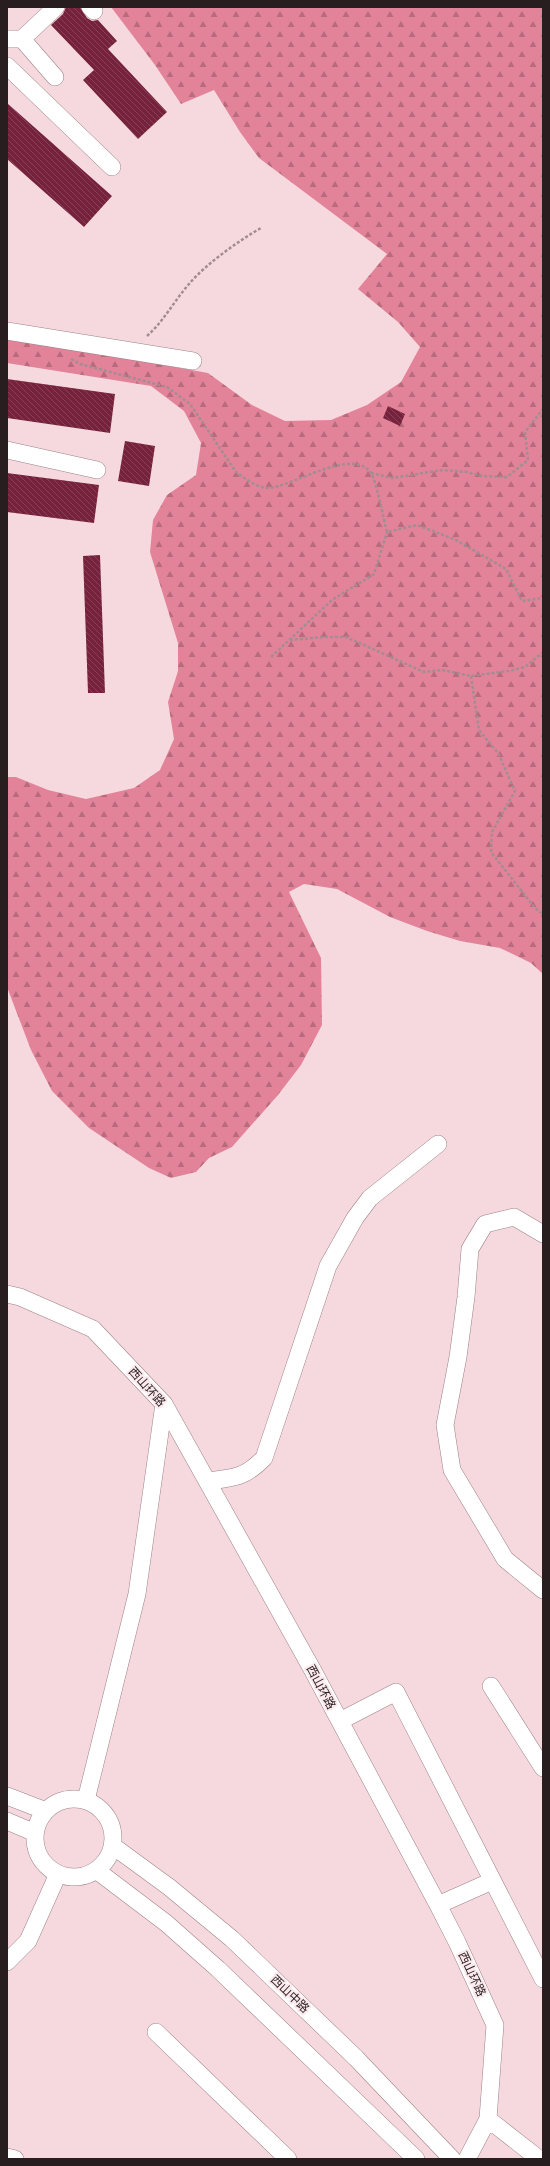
<svg xmlns="http://www.w3.org/2000/svg" width="550" height="2166" font-family="Barlow,'Noto Sans SC',sans-serif">
<defs>
<pattern id="forest-firs" width="22" height="20" patternUnits="userSpaceOnUse"><rect width="22" height="20" fill="#e3839a"/><path d="M5 1l3.5 6h-7zM16 11l3.5 6h-7z" fill="#b86b7d"/></pattern>
<pattern id="building-back-hatch" width="6" height="6" patternUnits="userSpaceOnUse"><rect width="6" height="6" fill="#77223d"/><path d="M-1 5l2 2M0 0l6 6M5-1l2 2" fill="none" stroke="#854156"/></pattern>
</defs>
<rect width="100%" height="100%" fill="#f6d9de"/>
<!-- forest -->
<path fill="url(#forest-firs)" d="M111 7H543V974L531 963 500 948 460 941 427 931 390 917 337 889 304 884 289 892 321 958 322 1025 301 1065 278 1095 232 1147 209 1158 196 1172 171 1178 149 1168 89 1128 52 1091 31 1050 7 987V777H16L48 790 86 799 134 788 160 770 174 739 168 702 178 671V643L150 552 153 520 167 495 196 475 201 443 184 411 151 386 7 363V337L208 373 252 405 285 421 331 420 367 405 401 382 420 347 398 322 358 289 387 254 259 158 240 132 214 90 181 104 155 65Z"/>
<!-- building -->
<path fill="url(#building-back-hatch)" d="M66 7H80L87 18 92 21 98 20 117 41 108 49 167 112 138 139 83 80 94 70 51 25 63 14Z
M7 103 112 196 84 227 7 159Z
M7 379 115 394 110 433 7 418Z
M388 406 405 414 400 426 383 418Z
M125 441 155 446 149 486 118 481Z
M7 473 99 485 94 523 7 512Z
M100 555 105 693H88L83 556Z"/>
<g fill="none" stroke-linecap="round" stroke-linejoin="round">
<defs>
<path id="street" d="M90 7 94 11
M7 39H22L56 7
M22 39 55 77
M7 66 112 167
M7 331 193 361
M7 450 97 470
M543 1234 514 1217 485 1224 470 1249 466 1297 458 1357 445 1425 452 1470 505 1559 543 1590
M7 1294 20 1297 93 1329 164 1404 312 1669 438 1905 457 1942 495 2025 488 2119 467 2159
M207 1481C233 1478 245 1478 264 1458L328 1266 355 1218 370 1198 438 1144
M491 1686 543 1768
M340 1721 396 1692 543 1979
M7 1796 46 1811
M35 1838a39 39 0 1 1 78 0a39 39 0 1 1-78 0Z
M86 1800 137 1594 164 1404
M7 1821 35 1833
M113 1846 169 1887 232 1939 356 2058 452 2159
M96 1870 166 1923 218 1969 416 2159
M438 1905 492 1881
M7 1962 28 1941 58 1874
M156 2032 288 2159
M488 2119 539 2159
M7 2157 15 2159"/>
</defs>
<!-- street casing -->
<use href="#street" stroke="#9c8287" stroke-width="18"/>
<!-- path -->
<path stroke="#a28d91" stroke-width="2.5" stroke-dasharray="3 2" stroke-linecap="butt" d="M147 336C164 321 174 301 189 284 206 264 238 241 261 228
M71 359 80 364 167 387 190 404 236 472C244 478 257 488 268 488 292 487 353 446 371 473 376 480 384 521 387 532L417 525 456 540 506 569 522 601 543 598
M371 473 392 478 443 470 467 472 482 476 507 477 528 460 525 432 543 409
M290 640 325 637H346L424 672 442 670 471 676 509 671 525 667 543 652
M271 657 332 600 374 574 387 532
M471 676 479 730 498 753 515 791 492 832 491 852 535 908 543 914"/>
<!-- street -->
<use href="#street" stroke="#fff" stroke-width="17"/>
</g>
<g text-anchor="middle" stroke-width="4" stroke-linejoin="round" paint-order="stroke">
<!-- street labels -->
<g font-size="12" fill="#281e20" stroke="#fbeaed">
<text transform="translate(147 1387) rotate(48)" y="4">西山环路</text>
<text transform="translate(321 1687) rotate(62)" y="4">西山环路</text>
<text transform="translate(472 1974) rotate(65)" y="4">西山环路</text>
<text transform="translate(290 1994) rotate(44)" y="4">西山中路</text>
</g>
</g>
<!-- border -->
<rect width="550" height="2166" fill="none" stroke="#281e20" stroke-width="16"/>
</svg>
